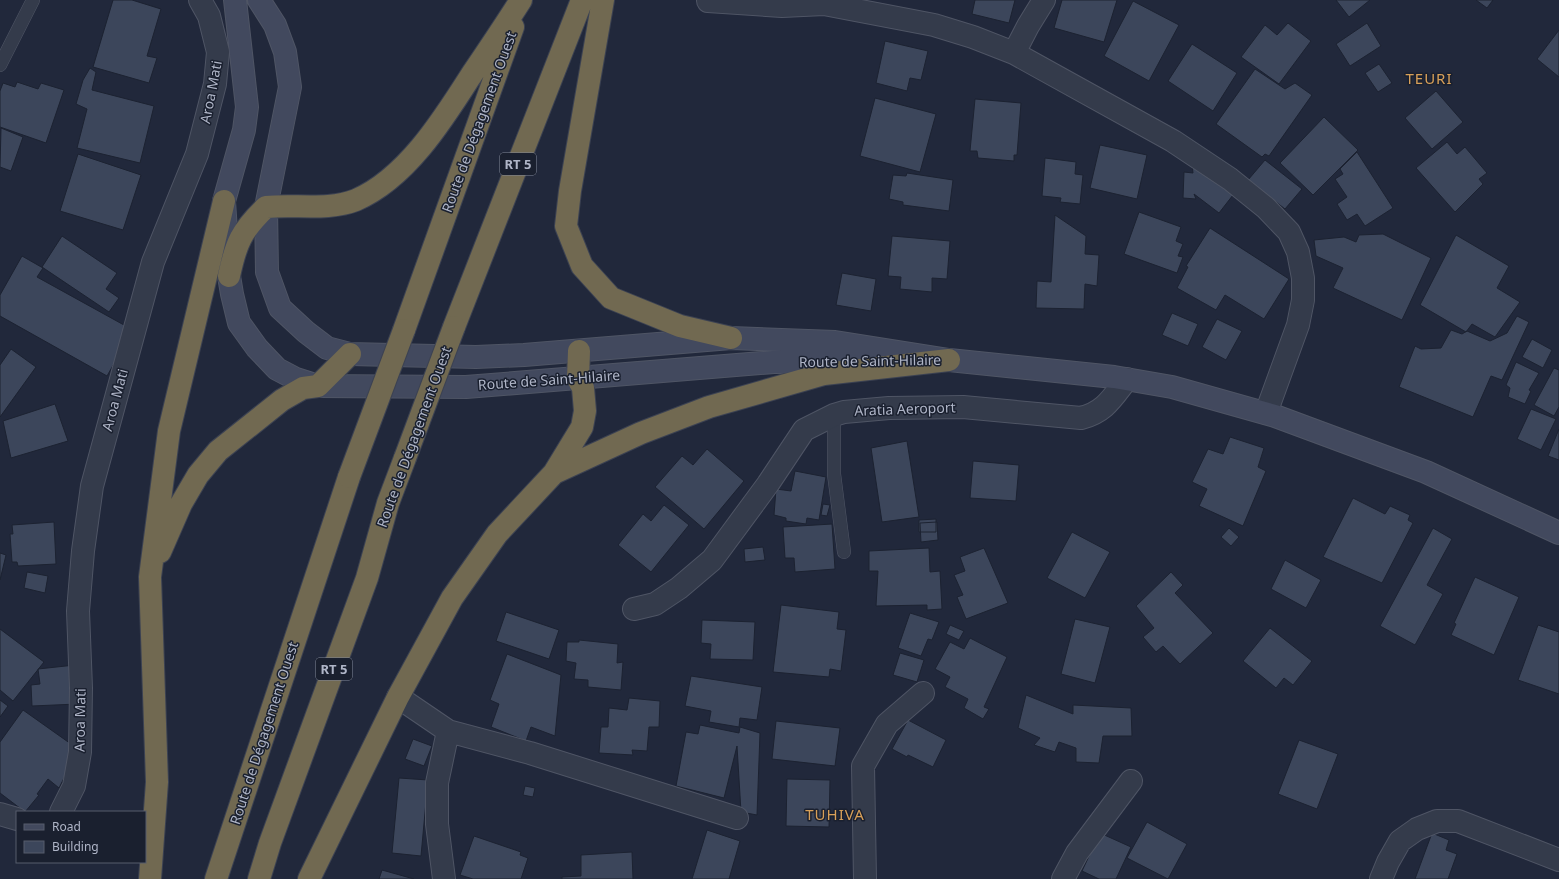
<svg xmlns="http://www.w3.org/2000/svg" width="1559" height="879" font-family="'Noto Sans',sans-serif">
<rect width="100%" height="100%" fill="#21283b"/>
<!-- building -->
<path fill="#3c465b" stroke="#1c2231" d="M113 0H132L161 9 147 56 157 58 149 83 93 67Z
M975 0H1015L1009 23 972 14Z
M1062 0H1117L1104 42 1054 28Z
M1336 0H1370L1349 17Z
M1476 0H1493L1487 8Z
M1133 1 1179 25 1149 81 1104 56Z
M1288 23 1311 41 1279 84 1241 57 1265 25 1277 35Z
M1367 23 1381 46 1350 66 1336 44Z
M1559 30V77L1537 59Z
M885 41 928 51 921 80 910 78 907 91 876 83Z
M1192 44 1237 73 1213 111 1168 81Z
M1379 64 1392 83 1378 92 1365 73Z
M90 68 96 72 92 90 154 106 140 163 77 148 87 109 76 104 83 80Z
M1255 69 1285 89 1295 83 1312 95 1269 156 1265 154 1262 157 1216 124Z
M17 82 38 89 41 83 64 90 46 143 0 127V91L3 83 15 87Z
M1436 91 1463 122 1432 149 1405 118Z
M875 98 936 114 920 172 860 156Z
M975 99 1021 103 1017 155H1014V161L978 158 977 151H970Z
M1324 117 1358 150 1313 195 1280 163Z
M1 128 23 137 11 171 0 167Z
M1447 142 1457 154 1465 147 1487 173 1479 179 1483 184 1455 212 1416 168Z
M1100 145 1147 155 1137 199 1090 188Z
M1357 152 1393 208 1365 226 1357 214 1347 220 1337 204 1347 197 1335 179 1343 174 1340 169Z
M78 154 141 175 123 230 60 211Z
M1045 158 1076 162 1075 174 1083 175 1080 204 1060 202 1061 198 1042 196Z
M1265 160 1302 189 1285 209 1248 180Z
M1192 164 1233 195 1219 213 1194 194 1196 199 1183 198 1184 172 1193 173Z
M907 173 953 180 949 211 903 205V202L889 199 893 175 906 176Z
M1139 212 1181 227 1176 241 1183 244 1178 256 1183 257 1177 273 1124 254Z
M1055 215 1086 236 1085 254 1099 255 1097 286 1085 284 1084 309 1036 308 1037 281 1051 282Z
M1210 228 1289 279 1264 319 1225 295 1216 310 1177 288 1188 267 1186 266Z
M1383 234 1431 258 1402 320 1333 288 1343 268 1316 256 1314 240 1344 237 1356 242 1359 235Z
M1456 235 1509 266 1497 288 1520 302 1495 337 1472 324 1466 332 1420 305Z
M62 236 117 273 106 289 119 298 109 312 42 267Z
M892 236 950 241 947 279 932 278V292L900 289 901 277 888 276Z
M22 256 43 268 37 277 133 330 107 376 0 316V295Z
M842 273 876 279 871 311 836 305Z
M1172 313 1198 324 1188 346 1162 335Z
M1517 316 1529 322 1502 380 1491 376 1473 417 1399 387 1415 346 1421 349 1441 348 1451 330 1462 334 1467 331 1490 341 1507 333Z
M1217 319 1242 331 1226 360 1202 347Z
M1532 339 1552 350 1543 368 1522 357Z
M11 349 36 367 0 417V365Z
M1516 362 1539 373 1529 390 1531 391 1525 404 1508 397 1510 388 1506 385Z
M1554 368 1559 370V407L1554 416 1534 405Z
M55 404 68 441 11 458 3 421Z
M1531 409 1556 419 1541 450 1517 439Z
M1559 429V460L1548 456Z
M1230 437 1264 448 1258 467 1266 471 1243 526 1199 506 1207 489 1192 482 1208 449 1223 454Z
M907 441 919 517 882 522 871 448Z
M707 449 744 481 704 529 655 487 682 456 693 465Z
M973 461 1019 465 1016 501 970 498Z
M795 471 826 477 819 520 807 518 806 524 786 521V518L774 515 776 489 791 491Z
M1353 498 1385 514 1390 506 1410 515 1408 520 1413 523 1382 583 1323 557Z
M823 504 830 505 827 516 821 515Z
M664 505 689 525 651 572 618 545 643 514 651 521Z
M936 519V532H919V520Z
M54 522 56 564 18 566 17 562H12L10 534H13L12 525Z
M937 522 938 540 921 542 920 523Z
M832 524 835 569 795 572 794 558H785L783 527Z
M1229 528 1239 537 1231 546 1221 537Z
M1433 528 1452 539 1427 585 1443 594 1415 645 1380 626Z
M1072 532 1110 552 1085 598 1047 578Z
M763 547 765 560 745 562 744 549Z
M929 548 930 572 940 571 942 609 927 610V605L876 606 878 571H869V551Z
M984 548 1008 603 966 619 957 597 963 595 954 575 965 571 960 557Z
M0 553 6 555 0 580Z
M1285 560 1321 580 1306 608 1271 589Z
M27 572 48 576 45 593 24 588Z
M1171 572 1183 585 1175 593 1213 633 1180 664 1163 646 1156 652 1143 637 1154 628 1136 606Z
M1475 577 1519 597 1494 655 1451 635 1456 624 1454 623Z
M781 605 839 612 837 629 846 630 841 671 830 669 829 677 773 672Z
M506 612 559 630 549 659 496 641Z
M910 613 939 622 932 640 928 639 921 656 898 648Z
M1075 619 1110 627 1095 683 1061 674Z
M702 620 755 622 753 660 710 659 711 644 701 643Z
M950 625 964 631 959 640 946 634Z
M1538 625 1559 632V694L1518 680Z
M1270 628 1312 661 1293 685 1284 678 1276 688 1243 661Z
M0 629 44 662 13 701 0 690Z
M970 638 1007 657 984 707 989 709 983 719 964 708 968 699 945 687 950 677 935 669 950 642 964 649Z
M579 640 618 644 617 663 623 662 621 690 588 687V680L574 679 576 663 566 661 567 642H579Z
M900 653 924 660 917 682 893 675Z
M507 654 561 675 555 736 531 727 526 741 491 727 499 704 490 700Z
M75 665 77 704 32 706 31 685 40 684 38 669Z
M691 676 762 687 757 720 740 718 739 727 709 722 711 711 685 706Z
M1026 695 1073 714V705L1131 708 1132 736H1103L1099 763 1076 762V748L1059 742 1055 752 1034 745 1040 738 1018 728Z
M629 698 660 701 659 727H649L647 751 632 750 633 755 599 753 601 727H608L609 708 627 710Z
M0 700 8 706 0 717Z
M23 710 71 744 66 774 59 788 48 779 37 794 39 795 25 812 0 793V742Z
M908 720 946 740 933 767 908 755 907 757 892 749Z
M776 721 840 728 835 766 772 759Z
M700 725 739 733 740 727 760 733 757 815 741 812 737 746 724 798 676 786 686 732 698 734Z
M413 739 432 746 424 766 405 759Z
M1299 740 1338 754 1317 809 1278 794Z
M399 778 428 780 421 856 392 853Z
M787 779 830 780 829 827 786 826Z
M525 786 535 788 533 797 523 795Z
M1147 822 1187 844 1168 879 1127 858Z
M707 830 740 841 729 879H692Z
M1100 833 1131 847 1116 879H1099L1082 871Z
M1432 833 1449 840 1446 850 1457 854 1448 879H1415Z
M474 836 521 852 520 855 528 858 521 879H473L460 875Z
M632 852 633 879H562V877L581 876V855Z
M382 870 414 879H379Z"/>
<g fill="none" stroke-linecap="round" stroke-linejoin="round">
<defs>
<path id="lane" d="M0 65 33 0
M834 415V474L844 552"/>
<path id="street" d="M708 1 782 6 824 4 934 25 973 37 1014 53 1173 141 1230 179 1266 208 1289 232 1298 252 1303 278V300L1298 325 1266 413
M1014 53 1028 26 1044 0
M634 609 655 604 679 588 712 560 768 484 804 430 834 415 844 412 889 408 963 407 1081 418C1105 412 1112 398 1127 379
M398 697 448 731 530 753 737 818
M61 812 74 786 80 752 81 688 78 611 83 551 92 486 153 262 197 154 215 84 218 52 209 16 200 0
M0 814 17 819
M444 879 437 824V783L448 731
M865 879 863 766 887 724 923 693
M1063 879 1077 853 1131 781
M1381 879 1388 862 1400 841 1417 829 1437 821H1458L1559 860"/>
<path id="secondary" d="M235 0 247 107 244 130 224 201 229 276 232 294 239 323 257 348 277 369 296 379 318 386 466 387 774 362 867 361
M259 0 275 25 285 52 290 87 266 207 267 272 280 308 306 332 327 348 350 354 476 357 524 355 731 338 835 342 949 360 1114 377 1172 387 1275 416 1426 472 1559 533"/>
<path id="highway" d="M603 0 570 191 566 226 582 266 611 298 680 326 731 338
M229 276C236 243 241 231 266 207 295 204 329 211 356 200 407 178 444 118 472 74 489 49 505 25 521 0
M454 327 582 0
M404 330 513 27
M554 473 582 427 585 411 583 388 578 379 579 351
M160 552 181 504 198 475 218 451 282 400 303 388 318 386 350 354
M150 879 157 782 150 577 169 431 224 201
M216 879 349 477
M259 879 270 843 367 578 388 503 405 458
M309 879 398 697 452 598 497 534 554 473 641 433 709 407 824 374 949 360"/>
</defs>
<!-- lane casing -->
<use href="#lane" stroke="#4f5565" stroke-width="14"/>
<!-- street casing -->
<use href="#street" stroke="#4f5565" stroke-width="24"/>
<!-- secondary casing -->
<use href="#secondary" stroke="#4f5565" stroke-width="24"/>
<!-- highway casing -->
<use href="#highway" stroke="#3c4252" stroke-width="24"/>
<!-- lane -->
<use href="#lane" stroke="#343b4b" stroke-width="13"/>
<!-- street -->
<use href="#street" stroke="#343b4b" stroke-width="22"/>
<!-- secondary -->
<use href="#secondary" stroke="#42495e" stroke-width="22"/>
<!-- highway -->
<use href="#highway" stroke="#716951" stroke-width="22"/>
<defs>
<path id="highway-bridge" d="M405 458 454 327
M349 477 404 330"/>
</defs>
<!-- highway-bridge casing -->
<use href="#highway-bridge" stroke="#3c4252" stroke-width="24" stroke-linecap="butt"/>
<!-- highway-bridge -->
<use href="#highway-bridge" stroke="#716951" stroke-width="22"/>
</g>
<g text-anchor="middle" stroke-width="3" stroke-linejoin="round" paint-order="stroke">
<!-- shield labels -->
<g fill="#1a202f" stroke="#828899" stroke-width="1">
<rect x="500" y="153" width="36" height="22" rx="3"/>
<rect x="316" y="658" width="36" height="22" rx="3"/>
</g>
<g font-size="13" font-weight="bold" fill="#afb5c7">
<text x="518" y="169">RT 5</text>
<text x="334" y="674">RT 5</text>
</g>
<!-- street labels -->
<g font-size="14" fill="#afb5c7" stroke="#1a202f">
<text transform="translate(211 92) rotate(-79)" y="5">Aroa Mati</text>
<text transform="translate(479 122) rotate(-70)" y="5">Route de Dégagement Ouest</text>
<text transform="translate(870 361) rotate(-1)" y="5">Route de Saint-Hilaire</text>
<text transform="translate(549 380) rotate(-4)" y="5">Route de Saint-Hilaire</text>
<text transform="translate(115 400) rotate(-75)" y="5">Aroa Mati</text>
<text transform="translate(905 409) rotate(-2)" y="5">Aratia Aeroport</text>
<text transform="translate(414 437) rotate(-70)" y="5">Route de Dégagement Ouest</text>
<text transform="translate(80 720) rotate(-89)" y="5">Aroa Mati</text>
<text transform="translate(264 733) rotate(-72)" y="5">Route de Dégagement Ouest</text>
</g>
<!-- neighbourhood labels -->
<g font-size="15" letter-spacing="1" fill="#d8a059" stroke="#1a202f">
<text x="1429" y="84">TEURI</text>
<text x="835" y="820">TUHIVA</text>
</g>
</g>
<!-- legend -->
<rect x="16" y="811" width="130" height="52" fill="#1a202f" stroke="#565c6c"/>
<rect x="24" y="824" width="20" height="6" fill="#42495e" stroke="#565c6c"/>
<text x="52" y="831" font-size="12" fill="#afb5c7">Road</text>
<rect x="24" y="841" width="20" height="12" fill="#3c465b" stroke="#565c6c"/>
<text x="52" y="851" font-size="12" fill="#afb5c7">Building</text>
</svg>
